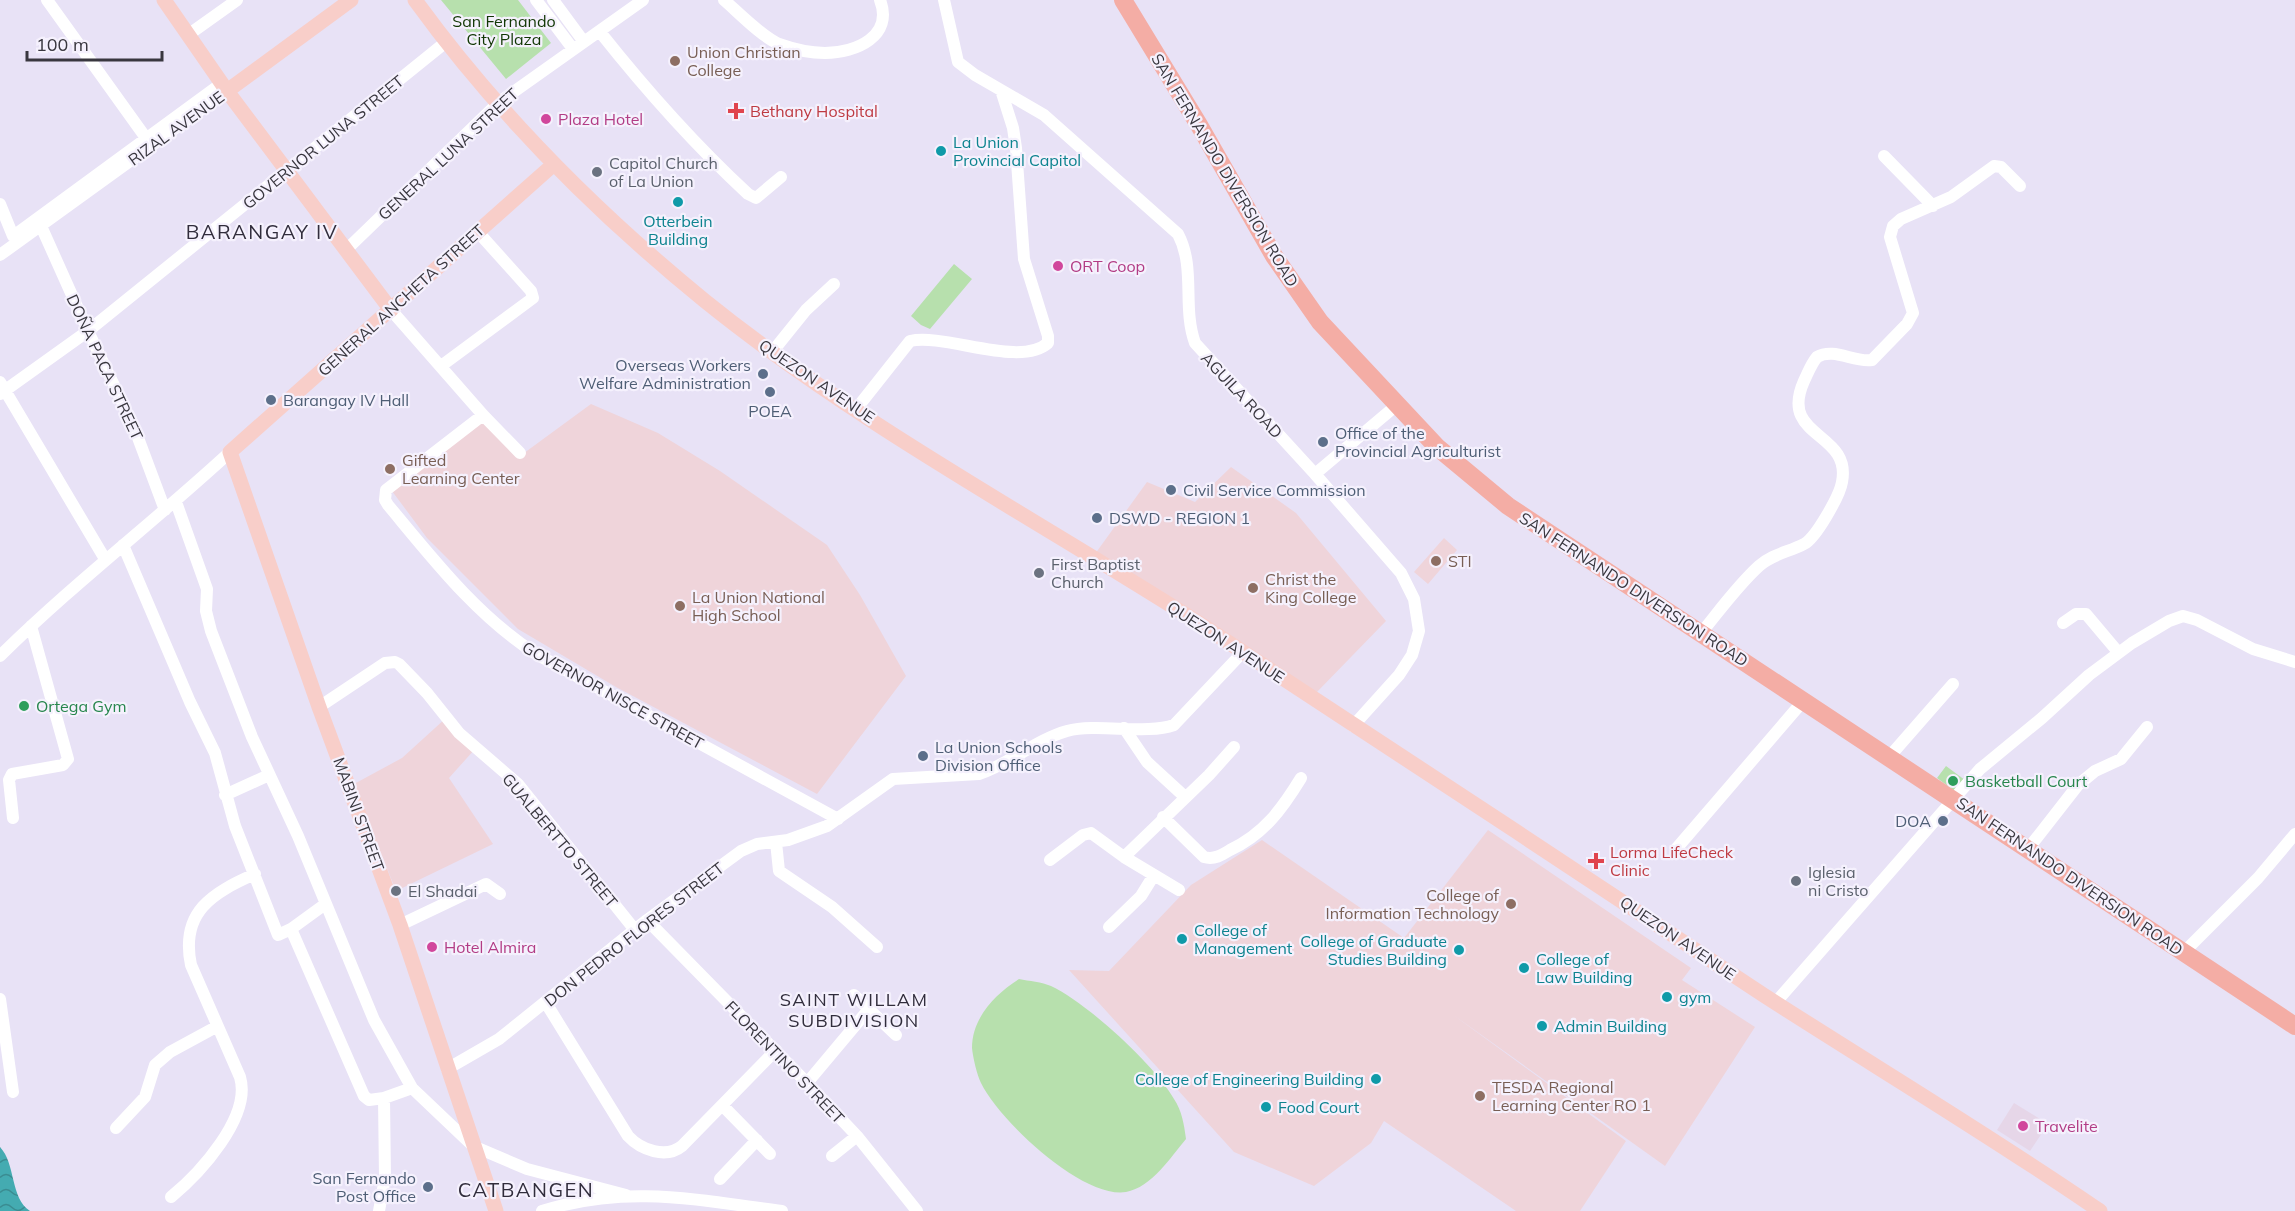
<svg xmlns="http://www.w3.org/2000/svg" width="2295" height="1211" font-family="Mulish,sans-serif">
<defs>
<pattern id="water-waves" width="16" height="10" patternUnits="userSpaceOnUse" patternTransform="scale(1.5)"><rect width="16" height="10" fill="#44abb1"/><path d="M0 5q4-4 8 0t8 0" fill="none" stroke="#3a8c91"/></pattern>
</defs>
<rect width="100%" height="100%" fill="#e8e2f6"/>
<!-- commercial -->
<path fill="#e6d6e8" d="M2014 1103 2048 1124 2030 1151 1997 1130Z"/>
<!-- education -->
<path fill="#efd4da" d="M591 404 658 433 720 471 827 545 860 595 906 676 817 794 616 687 518 629 427 538 392 491 485 419 520 456Z
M1231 467 1296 513 1386 621 1316 693 1095 554 1147 482 1195 502Z
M1444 538 1457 550 1428 584 1414 572Z
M446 718 475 749 449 778 493 844 396 891 354 784 402 758Z
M1488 830 1691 968 1682 980 1755 1027 1665 1166 1452 1014 1626 1141 1580 1211H1516L1384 1121 1371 1143 1314 1186 1234 1152 1069 970 1109 971 1191 885 1262 840 1404 938Z"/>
<!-- park -->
<path fill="#b7e0ad" d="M441 0H518L551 43 506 79Z
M954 264 972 279 930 329 921 325 911 316Z
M1946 766 1969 783 1960 795 1937 778Z
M1019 979C1029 981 1042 982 1051 986 1087 1003 1154 1064 1174 1099 1182 1111 1184 1124 1186 1139 1170 1158 1152 1187 1126 1192 1082 1199 999 1120 981 1083 977 1075 973 1058 972 1048 972 1018 995 994 1019 979Z"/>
<!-- water -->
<path fill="url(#water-waves)" d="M0 1147C16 1164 10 1198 30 1211H0Z"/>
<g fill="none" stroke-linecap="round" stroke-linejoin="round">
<!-- minor -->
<path stroke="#fff" stroke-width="12" d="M47 0 146 138
M536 0 573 49
M553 0 584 42
M724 0C738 12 762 37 779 44 793 49 810 53 825 53 856 53 894 36 880 0
M944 0 958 62 975 75 1044 115 1178 234C1196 268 1182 307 1195 343L1315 474 1401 573 1414 599 1419 631 1412 655 1399 675 1353 726
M600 32C646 90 694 144 748 194L756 198 781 177
M188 35 237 0
M1884 156 1933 206
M0 204 13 236
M41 226 88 331 134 427 165 510
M16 234 222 83
M346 250 498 103 643 0
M0 255 227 91
M391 310 483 415 520 453
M773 351 806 310 834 284
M441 366 533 298 531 291 478 232
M0 382 105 559
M0 394 88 331 446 42
M857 408 910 341C945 333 1020 368 1048 343V336L1024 259 1016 148 1013 128 1001 90
M483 415 386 490 385 500 388 505C433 559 476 615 536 654L838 819
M1315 474 1398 404
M176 502 207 589 206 611 211 631 252 737 298 836 374 1020 412 1088 473 1146 527 1169 626 1195
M123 545 190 702 215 753 235 826 278 935 291 929 324 905
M2063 623 2076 614H2086L2118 652
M1702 632C1720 610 1738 585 1759 566 1772 554 1789 552 1804 544 1816 538 1840 495 1842 482 1852 431 1778 439 1804 381 1808 373 1811 364 1817 357 1834 347 1854 363 1872 360L1907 324 1913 313 1890 237 1893 226 1901 219 1951 197 1994 166 2001 167 2020 186
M0 656C73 584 154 522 230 452
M319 707 385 663 395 662 399 664 427 693 459 733 518 784 635 930
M1124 728 1147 762 1184 796
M1890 756 1953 684
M225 795 269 775
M1163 817 1204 857C1214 860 1222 855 1230 850 1264 834 1282 809 1301 778
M13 818 9 780 12 774 63 765 68 759 31 626
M776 842 779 871 832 907 877 947
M1676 849 1804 700
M2028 849 2078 785 2095 771 2121 759 2147 727
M1124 857 1209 775 1234 747
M1050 860 1083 835 1091 833 1124 857 1179 890
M647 920 807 1083 857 1136 917 1211
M400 925 486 884 500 894
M1109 927 1141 896 1154 875
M291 929 364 1096 369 1100 384 1098 412 1088
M2184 952 2258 878 2295 834
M854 995 896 1035
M0 999 13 1092
M1776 1002 1980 769 2042 718 2089 675 2132 643 2169 621 2183 616 2197 620 2253 649 2295 662
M546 1003 628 1136C641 1150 666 1159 682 1146L776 1050
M447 1069 499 1039 647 920 741 851 757 844 788 840 827 826 893 779 979 774C1010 764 1035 740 1067 731 1098 723 1146 735 1174 725L1243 652
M807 1083 869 1009
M723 1106 770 1154
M116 1128 145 1097 155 1065 170 1052 216 1027
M832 1156 857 1136
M720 1179 757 1140
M171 1197C199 1174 252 1117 240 1077L191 965C180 912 212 893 255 874
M379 1211 385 1178 384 1098
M542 1211C627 1184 697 1200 782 1211"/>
<!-- major -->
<path stroke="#f8cec9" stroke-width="15" d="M164 0 227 91 391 310
M415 0C497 113 597 213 705 301 860 426 1038 520 1205 627 1393 749 1578 873 1765 996 1877 1068 1991 1136 2100 1211
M227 91 351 0
M496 1211 400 925 319 707 230 452 554 164"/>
<!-- highway -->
<path stroke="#f4ada5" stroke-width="18" d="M1123 0 1199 125 1274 256 1320 322 1437 447 1508 506 2295 1026"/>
</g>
<!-- markers -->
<g fill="#8d6e63" stroke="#f5f1fd" stroke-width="2">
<circle cx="675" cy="61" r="6"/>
<circle cx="390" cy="469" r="6"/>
<circle cx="1436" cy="561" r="6"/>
<circle cx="1253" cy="588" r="6"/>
<circle cx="680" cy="606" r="6"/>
<circle cx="1511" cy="904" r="6"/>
<circle cx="1480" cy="1096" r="6"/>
</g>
<g fill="#e0444e" stroke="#f5f1fd" stroke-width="2">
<path d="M733 102h6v6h6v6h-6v6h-6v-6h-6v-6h6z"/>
<path d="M1593 852h6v6h6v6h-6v6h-6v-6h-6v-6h6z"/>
</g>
<g fill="#d1479c" stroke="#f5f1fd" stroke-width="2">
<circle cx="546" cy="119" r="6"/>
<circle cx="1058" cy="266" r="6"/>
<circle cx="432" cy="947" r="6"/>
<circle cx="2023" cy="1126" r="6"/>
</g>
<g fill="#0f9aa8" stroke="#f5f1fd" stroke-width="2">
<circle cx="941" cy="151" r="6"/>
<circle cx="678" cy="202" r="6"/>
<circle cx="1182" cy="939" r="6"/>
<circle cx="1459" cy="950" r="6"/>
<circle cx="1524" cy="968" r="6"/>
<circle cx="1667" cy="997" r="6"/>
<circle cx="1542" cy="1026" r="6"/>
<circle cx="1376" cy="1079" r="6"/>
<circle cx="1266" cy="1107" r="6"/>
</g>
<g fill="#6b7280" stroke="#f5f1fd" stroke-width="2">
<circle cx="597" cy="172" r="6"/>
<circle cx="1039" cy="573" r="6"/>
<circle cx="1796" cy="881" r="6"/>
<circle cx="396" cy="891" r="6"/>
</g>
<g fill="#5c6f8a" stroke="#f5f1fd" stroke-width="2">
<circle cx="763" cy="374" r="6"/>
<circle cx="770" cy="392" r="6"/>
<circle cx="271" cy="400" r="6"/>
<circle cx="1323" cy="442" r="6"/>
<circle cx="1171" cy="490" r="6"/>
<circle cx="1097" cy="518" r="6"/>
<circle cx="923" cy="756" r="6"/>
<circle cx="1943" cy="821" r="6"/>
<circle cx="428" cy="1187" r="6"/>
</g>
<g fill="#2e9e5b" stroke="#f5f1fd" stroke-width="2">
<circle cx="24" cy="706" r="6"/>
<circle cx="1953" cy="781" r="6"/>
</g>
<g text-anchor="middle" stroke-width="4.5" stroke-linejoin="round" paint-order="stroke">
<!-- park labels -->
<g font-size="16" fill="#113704" stroke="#f5f1fd">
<text x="504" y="27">San Fernando<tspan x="504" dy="18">City Plaza</tspan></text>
</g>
<!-- education labels -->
<g font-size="16" fill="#785e54" stroke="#f5f1fd" text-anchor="start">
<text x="687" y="58">Union Christian<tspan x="687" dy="18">College</tspan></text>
<text x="402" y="466">Gifted<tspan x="402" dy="18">Learning Center</tspan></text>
<text x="1448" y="567">STI</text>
<text x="1265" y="585">Christ the<tspan x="1265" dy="18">King College</tspan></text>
<text x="692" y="603">La Union National<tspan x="692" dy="18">High School</tspan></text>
<text x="1499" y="901" text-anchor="end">College of<tspan x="1499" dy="18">Information Technology</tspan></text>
<text x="1492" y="1093">TESDA Regional<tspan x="1492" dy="18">Learning Center RO 1</tspan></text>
</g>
<!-- health labels -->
<g font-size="16" fill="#be3a42" stroke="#f5f1fd" text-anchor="start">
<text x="750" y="117">Bethany Hospital</text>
<text x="1610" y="858">Lorma LifeCheck<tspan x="1610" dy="18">Clinic</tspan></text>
</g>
<!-- hotel labels -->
<g font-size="16" fill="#b23c85" stroke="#f5f1fd" text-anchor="start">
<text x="558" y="125">Plaza Hotel</text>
<text x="1070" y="272">ORT Coop</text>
<text x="444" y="953">Hotel Almira</text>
<text x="2035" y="1132">Travelite</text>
</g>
<!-- street labels -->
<g font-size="16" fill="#39373f" stroke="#f5f1fd">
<text transform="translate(176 128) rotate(-36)" y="6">RIZAL AVENUE</text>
<text transform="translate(323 142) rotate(-39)" y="6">GOVERNOR LUNA STREET</text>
<text transform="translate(448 154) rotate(-43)" y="6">GENERAL LUNA STREET</text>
<text transform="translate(1225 170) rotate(59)" y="6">SAN FERNANDO DIVERSION ROAD</text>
<text transform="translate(401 300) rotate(-42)" y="6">GENERAL ANCHETA STREET</text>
<text transform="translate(105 367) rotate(65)" y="6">DOÑA PACA STREET</text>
<text transform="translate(817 381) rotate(34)" y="6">QUEZON AVENUE</text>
<text transform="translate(1242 395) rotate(47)" y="6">AGUILA ROAD</text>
<text transform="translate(1634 589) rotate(33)" y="6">SAN FERNANDO DIVERSION ROAD</text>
<text transform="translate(1226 642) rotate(33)" y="6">QUEZON AVENUE</text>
<text transform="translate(613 695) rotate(29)" y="6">GOVERNOR NISCE STREET</text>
<text transform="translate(359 814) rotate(70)" y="6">MABINI STREET</text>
<text transform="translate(560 840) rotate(50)" y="6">GUALBERTTO STREET</text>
<text transform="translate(2070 876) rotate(34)" y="6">SAN FERNANDO DIVERSION ROAD</text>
<text transform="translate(634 934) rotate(-38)" y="6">DON PEDRO FLORES STREET</text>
<text transform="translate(1678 938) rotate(34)" y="6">QUEZON AVENUE</text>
<text transform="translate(785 1062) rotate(46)" y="6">FLORENTINO STREET</text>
</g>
<!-- culture labels -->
<g font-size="16" fill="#0d838f" stroke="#f5f1fd" text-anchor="start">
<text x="953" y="148">La Union<tspan x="953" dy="18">Provincial Capitol</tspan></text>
<text x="678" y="227" text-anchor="middle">Otterbein<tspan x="678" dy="18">Building</tspan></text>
<text x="1194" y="936">College of<tspan x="1194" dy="18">Management</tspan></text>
<text x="1447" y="947" text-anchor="end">College of Graduate<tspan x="1447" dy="18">Studies Building</tspan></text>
<text x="1536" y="965">College of<tspan x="1536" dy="18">Law Building</tspan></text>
<text x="1679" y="1003">gym</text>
<text x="1554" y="1032">Admin Building</text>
<text x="1364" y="1085" text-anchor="end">College of Engineering Building</text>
<text x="1278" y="1113">Food Court</text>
</g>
<!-- worship labels -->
<g font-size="16" fill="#5b616d" stroke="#f5f1fd" text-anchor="start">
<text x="609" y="169">Capitol Church<tspan x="609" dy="18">of La Union</tspan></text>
<text x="1051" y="570">First Baptist<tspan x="1051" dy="18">Church</tspan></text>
<text x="1808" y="878">Iglesia<tspan x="1808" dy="18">ni Cristo</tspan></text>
<text x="408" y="897">El Shadai</text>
</g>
<!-- service labels -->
<g font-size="16" fill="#4e5e75" stroke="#f5f1fd" text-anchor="start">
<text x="751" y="371" text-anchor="end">Overseas Workers<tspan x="751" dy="18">Welfare Administration</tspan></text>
<text x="283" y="406">Barangay IV Hall</text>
<text x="770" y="417" text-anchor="middle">POEA</text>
<text x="1335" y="439">Office of the<tspan x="1335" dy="18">Provincial Agriculturist</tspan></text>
<text x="1183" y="496">Civil Service Commission</text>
<text x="1109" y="524">DSWD - REGION 1</text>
<text x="935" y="753">La Union Schools<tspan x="935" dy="18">Division Office</tspan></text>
<text x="1931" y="827" text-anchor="end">DOA</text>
<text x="416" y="1184" text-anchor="end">San Fernando<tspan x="416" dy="18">Post Office</tspan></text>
</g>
<!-- leisure labels -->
<g font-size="16" fill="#27864d" stroke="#f5f1fd" text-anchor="start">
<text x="36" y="712">Ortega Gym</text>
<text x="1965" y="787">Basketball Court</text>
</g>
<!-- neighbourhood labels -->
<g font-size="18" letter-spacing="1.5" fill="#312d3c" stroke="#f5f1fd">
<text x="854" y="1006">SAINT WILLAM<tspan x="854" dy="21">SUBDIVISION</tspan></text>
</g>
<!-- quarter labels -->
<g font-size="20" letter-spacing="1.5" fill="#312d3c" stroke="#f5f1fd">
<text x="262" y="239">BARANGAY IV</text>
<text x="526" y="1197">CATBANGEN</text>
</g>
</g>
<!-- scale -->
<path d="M27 51v9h135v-9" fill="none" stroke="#39373f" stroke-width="3"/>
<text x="36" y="51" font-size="18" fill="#39373f" stroke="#f5f1fd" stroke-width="4.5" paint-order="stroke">100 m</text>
</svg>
